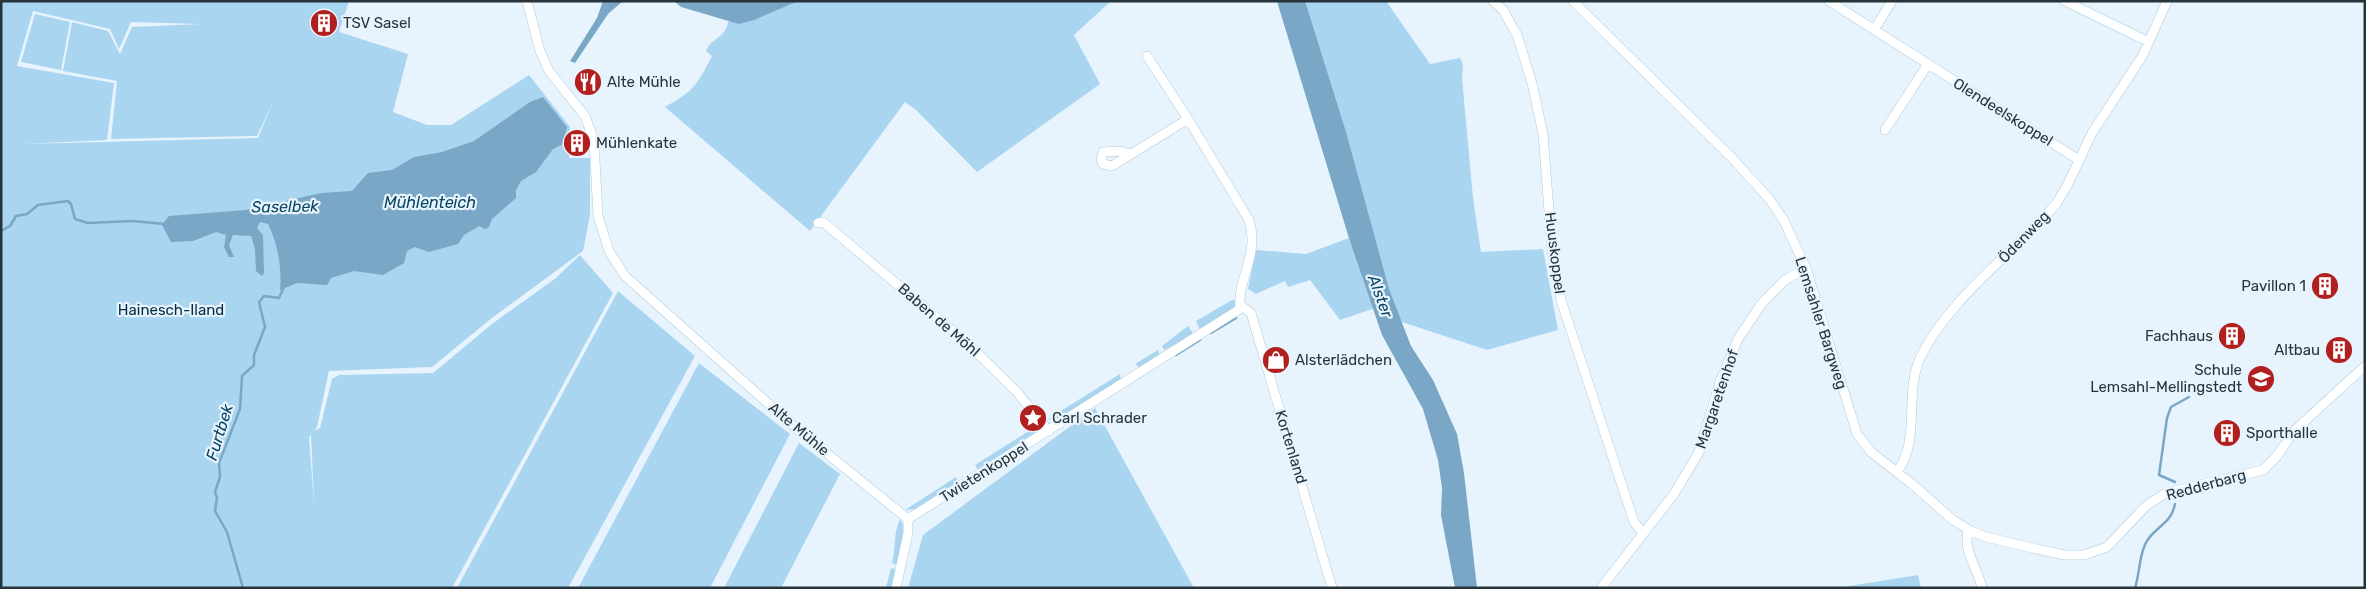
<svg xmlns="http://www.w3.org/2000/svg" width="2366" height="589" font-family="Rubik,sans-serif">
<rect width="100%" height="100%" fill="#e8f4fd"/>
<!-- green -->
<path fill="#aad5f1" fill-rule="evenodd" d="M1 1H349L339 32 408 54 393 112 427 125H451L529 75 570 127 569 158H590V215L583 251 492 318 432 367 329 371 317 427 314 431 320 428 332 379 339 375 433 373 492 324 556 278 580 255 613 293 452 588H1ZM33 11 110 29 119 49 131 22 200 24 132 27 120 54 108 31 72 22 63 71 117 81 111 139 257 136 273 102 258 138 22 144 107 140 114 83 17 66ZM311 435 314 503V504L309 437Z
M731 1H1111L1074 35 1100 84 977 172 916 110 905 102 810 231 665 107C694 91 697 85 712 56L706 51C710 41 716 41 723 33 730 25 730 12 731 1Z
M1277 1H1386L1430 64 1460 58 1463 65 1462 78 1473 198 1481 252 1543 249 1558 330 1487 350 1402 322 1372 309 1340 320 1310 280 1288 287 1285 281 1256 294 1248 289 1256 250 1306 254 1349 238Z
M35 14 70 22 61 70 21 62Z
M618 291 695 356 568 588H457Z
M1232 300 1237 301 1235 308 1201 329 1199 328 1196 321Z
M1188 326 1192 332V335L1164 350 1162 346Z
M1158 350 1160 356 1141 369 1135 364Z
M699 363 790 434 710 588H578Z
M1120 374 1121 381 1056 421 1048 419Z
M1095 408 1194 588H908L923 535Z
M1038 425 1037 430 1033 437 978 470 975 465Z
M799 443 840 474 781 588H724Z
M956 477 959 482 915 509 905 510Z
M900 519C909 531 900 551 897 565L892 563C896 548 893 534 900 519Z
M891 568 896 569 892 588H886Z
M1918 575 1921 588H1837Z"/>
<!-- water -->
<path fill="#79a7c5" d="M603 1H623L608 14 575 63 570 61 597 18Z
M674 1H798L754 20 739 24 681 7Z
M1277 1H1305L1346 132 1389 289 1411 346 1433 380 1457 434 1464 473 1477 588H1455L1441 515 1442 488 1438 460 1423 409 1382 335 1349 238Z
M543 97 567 127 563 144 553 149 536 172 521 181 516 190V198L492 219 489 227 485 229 479 226 464 235 458 244 429 252 415 247 407 251 404 263 383 275 354 271 331 278 327 285 297 283 280 290C282 268 278 244 268 224L260 222 257 228 263 235 264 273 262 276 256 271 255 249 251 236 233 235 229 245 234 257H229L224 247 226 235 216 232 193 241 171 242 162 225 169 216 246 210 321 193 352 191 368 173 392 170 414 157 442 152 474 141 530 102Z"/>
<g fill="none" stroke-linecap="round" stroke-linejoin="round">
<!-- stream -->
<path stroke="#79a7c5" stroke-width="2.5" d="M1 231 10 226 16 216 27 214 38 205 68 201 71 204 75 219 88 223 132 221 165 224
M1211 333 1236 318
M1176 355 1200 340
M2175 482 2159 475 2167 418 2171 407 2189 397
M243 588 227 532 215 511 217 498 215 492 220 477 219 463 240 409 242 376 254 365V355L265 327 259 302 264 296 279 298 284 287
M2135 588C2140 573 2139 551 2149 538 2160 524 2171 523 2175 504"/>
<defs>
<path id="minor" d="M527 1 540 51 549 71 585 116 594 141 598 216 609 251 625 276 798 430 908 519
M1493 1 1503 10 1517 35 1532 83 1543 134 1552 250 1561 300 1634 522 1643 533
M1573 1 1733 159 1770 200 1783 219 1806 268 1857 434 1871 452 1912 484 1953 520 1969 530 1986 537 2032 548 2064 555H2084L2107 547 2147 505 2166 493 2263 470 2277 456 2294 431 2365 366
M1829 1 2079 160
M2065 1 2149 42
M1874 30 1892 1
M1147 56 1188 119 1249 220C1260 254 1237 279 1240 309
M1885 130 1928 64
M1131 154 1119 151 1103 152 1101 160 1103 164 1112 166 1188 119
M818 223 823 222 967 343 1017 392 1049 431
M1897 472C1921 440 1904 394 1920 358 1950 297 2012 255 2056 204L2067 186 2092 133 2143 55 2167 1
M1969 530C1961 547 1978 569 1982 588
M896 588 908 533V519L1243 307 1251 313 1332 588
M1601 588 1674 494 1699 452 1720 382 1738 339 1762 303 1785 280 1806 268"/>
</defs>
<!-- minor casing -->
<use href="#minor" stroke="#accadd" stroke-width="10"/>
<!-- minor -->
<use href="#minor" stroke="#fff" stroke-width="9"/>
</g>
<!-- icons -->
<defs>
<symbol id="building-disc" viewBox="-11 -11 22 22"><circle r="9.5" fill="#b1201f" stroke="#e8f4fd"/><path d="M-4-6H4V6H1V3H-1V6H-4ZM-2.5-4.3h1.7v1.8h-1.7ZM.8-4.3h1.7v1.8H.8ZM-2.5-1h1.7V.8h-1.7ZM.8-1h1.7V.8H.8Z" fill="#fff"/></symbol>
<symbol id="restaurant-disc" viewBox="-11 -11 22 22"><circle r="9.5" fill="#b1201f" stroke="#e8f4fd"/><path d="M-5-6h1v4h1v-4h1v4h1v-4h1v5L-1.5 .5V6h-2V.5L-5-1ZM5-6V6H3V1.5H1.5Q1.5-4 5-6Z" fill="#fff"/></symbol>
<symbol id="shop-disc" viewBox="-11 -11 22 22"><circle r="9.5" fill="#b1201f" stroke="#e8f4fd"/><path d="M-5-2.5h2.3a2.7 3.5 0 0 1 5.4 0H5L5.5 6h-11ZM-1.5-2.5h3a1.5 2.3 0 0 0-3 0Z" fill="#fff"/></symbol>
<symbol id="school-disc" viewBox="-11 -11 22 22"><circle r="9.5" fill="#b1201f" stroke="#e8f4fd"/><path d="M0-5L7-2L0 1L-7-2ZM-4 1L0 2.5L4 1V4Q0 6-4 4Z" fill="#fff"/></symbol>
<symbol id="sight-disc" viewBox="-11 -11 22 22"><circle r="9.5" fill="#b1201f" stroke="#e8f4fd"/><path d="M0-6L1.8-2.2L6-1.7L2.9 1.2L3.7 5.4L0 3.3L-3.7 5.4L-2.9 1.2L-6-1.7L-1.8-2.2Z" fill="#fff"/></symbol>
</defs>
<g fill-rule="evenodd">
<use href="#building-disc" x="308" y="7" width="32" height="32"/>
<use href="#restaurant-disc" x="572" y="66" width="32" height="32"/>
<use href="#building-disc" x="561" y="127" width="32" height="32"/>
<use href="#building-disc" x="2309" y="270" width="32" height="32"/>
<use href="#building-disc" x="2216" y="320" width="32" height="32"/>
<use href="#building-disc" x="2323" y="334" width="32" height="32"/>
<use href="#shop-disc" x="1260" y="344" width="32" height="32"/>
<use href="#school-disc" x="2245" y="363" width="32" height="32"/>
<use href="#sight-disc" x="1017" y="402" width="32" height="32"/>
<use href="#building-disc" x="2211" y="417" width="32" height="32"/>
</g>
<g text-anchor="middle" stroke-width="4.5" stroke-linejoin="round" paint-order="stroke">
<!-- poi labels -->
<g font-size="15" fill="#28343b" stroke="#e8f4fd" text-anchor="start">
<text x="343" y="28">TSV Sasel</text>
<text x="607" y="87">Alte Mühle</text>
<text x="596" y="148">Mühlenkate</text>
<text x="2306" y="291" text-anchor="end">Pavillon 1</text>
<text x="2213" y="341" text-anchor="end">Fachhaus</text>
<text x="2320" y="355" text-anchor="end">Altbau</text>
<text x="1295" y="365">Alsterlädchen</text>
<text x="2242" y="375" text-anchor="end">Schule<tspan x="2242" dy="17">Lemsahl-Mellingstedt</tspan></text>
<text x="1052" y="423">Carl Schrader</text>
<text x="2246" y="438">Sporthalle</text>
</g>
<!-- street labels -->
<g font-size="15" fill="#28343b" stroke="#e8f4fd">
<text transform="translate(2003 112) rotate(32)" y="5">Olendeelskoppel</text>
<text transform="translate(2024 237) rotate(-46)" y="5">Ödenweg</text>
<text transform="translate(1555 253) rotate(83)" y="5">Huuskoppel</text>
<text transform="translate(939 320) rotate(41)" y="5">Baben de Möhl</text>
<text transform="translate(1821 323) rotate(72)" y="5">Lemsahler Bargweg</text>
<text transform="translate(1717 399) rotate(-71)" y="5">Margaretenhof</text>
<text transform="translate(799 429) rotate(40)" y="5">Alte Mühle</text>
<text transform="translate(1291 447) rotate(73)" y="5">Kortenland</text>
<text transform="translate(984 472) rotate(-32)" y="5">Twietenkoppel</text>
<text transform="translate(2206 485) rotate(-15)" y="5">Redderbarg</text>
</g>
<!-- park labels -->
<g font-size="15" fill="#042d42" stroke="#e8f4fd">
<text x="171" y="315">Hainesch-Iland</text>
</g>
<!-- water labels -->
<g font-size="16" font-style="italic" fill="#074563" stroke="#e8f4fd">
<text x="430" y="208">Mühlenteich</text>
<text transform="translate(285 206) rotate(-1)" y="6">Saselbek</text>
<text transform="translate(1381 296) rotate(70)" y="6">Alster</text>
<text transform="translate(219 432) rotate(-73)" y="6">Furtbek</text>
</g>
</g>
<!-- border -->
<rect width="2366" height="589" fill="none" stroke="#28343b" stroke-width="5"/>
</svg>
